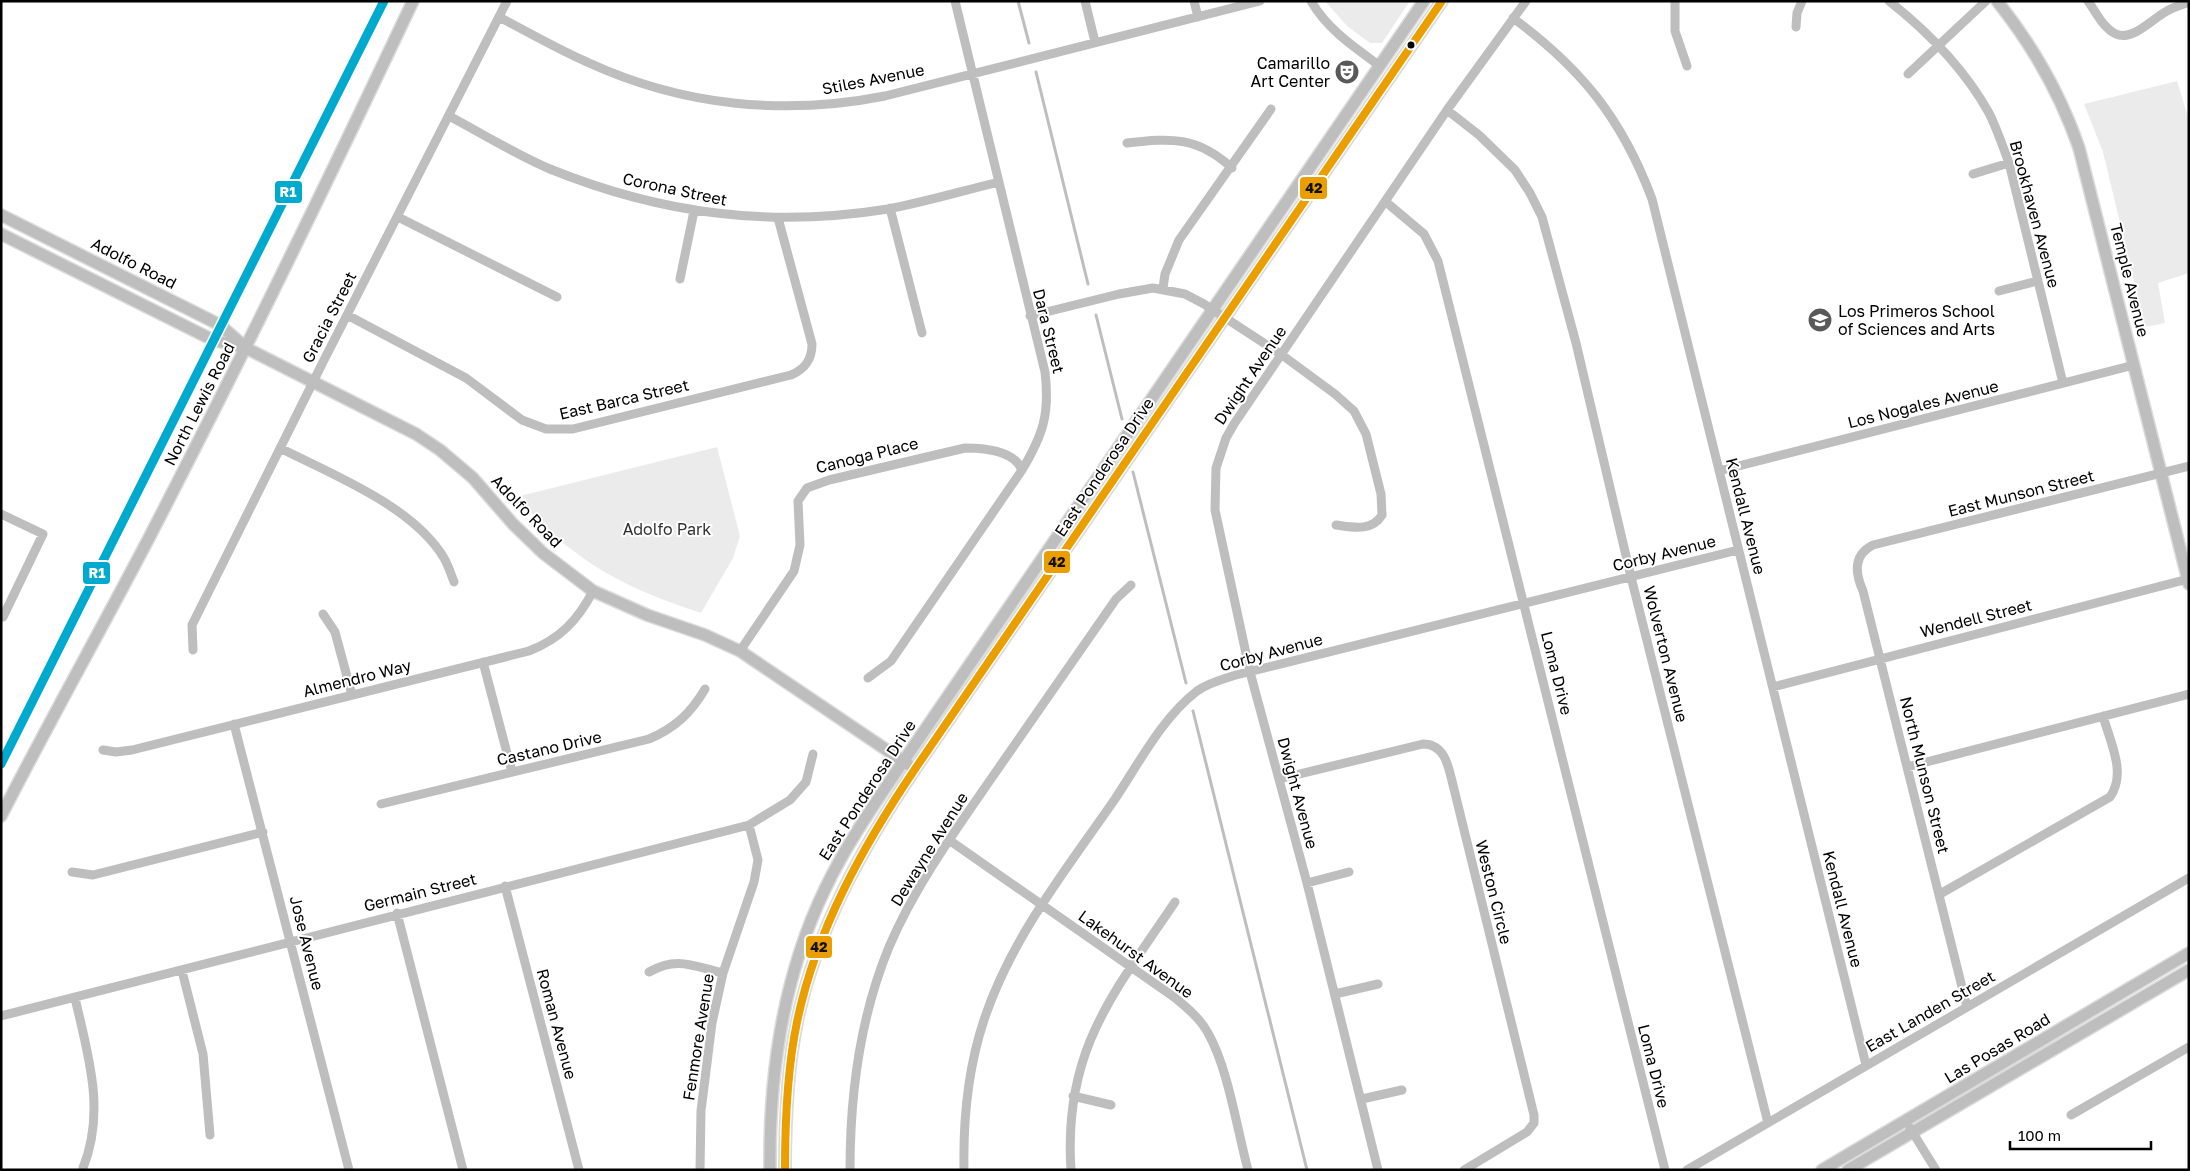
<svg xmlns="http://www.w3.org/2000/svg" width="2190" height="1171" font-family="'Golos Text',sans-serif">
<rect width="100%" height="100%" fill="#fff"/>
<!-- green -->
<path fill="#ebebeb" d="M1325 1H1410L1382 43H1370L1347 26Z
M2177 81 2189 120V273L2158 283 2165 323 2145 327 2103 152 2084 104Z
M717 447 740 536 733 558 701 613C619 586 574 561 516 497Z"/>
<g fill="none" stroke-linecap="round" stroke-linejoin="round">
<!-- stream -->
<path stroke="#bebebe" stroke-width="3" d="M1018 1 1029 43
M1036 72 1088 284
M1096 315 1122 419
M1133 472 1186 683
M1193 711 1307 1170"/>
<defs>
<path id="major" d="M1997 1C2033 46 2060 93 2079 148L2189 584
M1 215 220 325 245 347
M1 234 213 340 246 348 416 434 440 450 473 478 513 524 543 553 593 591 647 615 705 635 740 651 909 765
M1 816C49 722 101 630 150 536 241 360 328 181 413 1
M770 1170C769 1074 783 976 825 889 844 849 869 812 894 775L1424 1
M785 1170C785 1121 787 1070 797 1022 816 930 863 846 915 769L1442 1
M1822 1170 2189 953
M1848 1170 2189 970"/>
</defs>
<!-- major casing -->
<use href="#major" stroke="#dbdbdb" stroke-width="14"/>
<!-- minor -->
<path stroke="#bebebe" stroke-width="9" d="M1085 1 1095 42
M1194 1 1198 17
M1311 1C1327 29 1354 47 1380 66
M1675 1V31L1687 66
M1889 1C1927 31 1965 70 1989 113 1997 129 2003 147 2009 163L2063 383
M2088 1C2096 12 2103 28 2116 34 2132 42 2153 18 2167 11 2174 7 2182 5 2189 2
M499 17C528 32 557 49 587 62 682 106 784 116 885 96L1260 1
M1513 18C1582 69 1622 119 1652 199L1866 1065
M1796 27 1797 13 1802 1
M1908 74 1986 1
M1447 110 1479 135 1515 170 1530 193 1542 217 1576 343 1631 577 1768 1123
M449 116C483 134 515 154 550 169 661 214 770 228 888 209 925 202 962 191 999 182
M1127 143C1171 138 1197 136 1232 168
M1973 174 2009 163
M1386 202 1424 234 1438 261 1665 1170
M890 208 922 333
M398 217 557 297
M680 279 694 211
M1163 288 1165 274 1179 240 1271 109
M1999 291 2037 281
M347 315 466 378 522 420 546 429H573L791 375C805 369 812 360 812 344L778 218
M1030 316 1119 294 1153 288 1185 294 1204 304 1282 355 1335 394 1354 411 1366 434 1381 494 1382 515C1372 532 1352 527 1336 525
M280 448C333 475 413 506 444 558 448 565 451 574 454 582
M1719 471 2134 365
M1 514 43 534 3 617 1 616
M323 614 335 632 352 695
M193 650 192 625 323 362 507 1
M740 651 794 571 800 545 798 501 807 488 829 480 965 448C984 448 1014 450 1022 470
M483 662 512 772
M868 678 891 661 1022 470C1043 435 1050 414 1045 372L955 1
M1773 687 2188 579
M234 724 349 1170
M103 750 116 752 132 750 529 651C560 639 578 620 593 591
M1907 767 2189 694
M1279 779 1423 744C1447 744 1449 771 1454 789L1534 1115V1123L1527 1132 1464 1170
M381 804 649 739C675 728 691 713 705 689
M949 840 1174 997C1186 1007 1200 1018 1208 1033 1228 1068 1237 1129 1248 1170
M72 872 93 875 263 832
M1307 883 1349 872
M505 886 579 1170
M1940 894 2110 797C2127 773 2110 742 2103 716
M397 913 463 1170
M182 971 203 1054 210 1135
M649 972C677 956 693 966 723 973
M1335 994 1378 984
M75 998C88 1055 106 1111 83 1168
M1967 1007 1863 591C1855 573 1853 555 1873 545L2189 466
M1 1016 749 825 790 800 806 782 813 754
M1073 1096 1111 1105
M1362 1099 1402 1090
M2071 1115 2189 1047
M1910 1128 1936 1170
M700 1170 701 1111 712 1023 723 973 754 882 758 860 749 825
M850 1170C850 1095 860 1017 889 947 915 886 955 831 993 776 1034 717 1075 658 1116 599L1131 585
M964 1170C963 1119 968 1068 984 1020 1011 938 1066 870 1115 799 1139 763 1162 718 1197 691 1208 683 1223 679 1236 675L1738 550
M1071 1170C1063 1051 1113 994 1175 902
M1378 1170 1307 883 1250 672 1215 510 1216 468 1226 438 1234 424 1447 110 1526 1
M1687 1170 2189 878"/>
<!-- major -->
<use href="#major" stroke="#bebebe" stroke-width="11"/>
<defs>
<path id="bus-1" d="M785 1170C785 1121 787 1070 797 1022 816 930 863 846 915 769L1442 1"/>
</defs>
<!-- bus-1 casing -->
<use href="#bus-1" stroke="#fff" stroke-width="11"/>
<!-- bus-1 -->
<use href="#bus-1" stroke="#eb9e00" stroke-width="8"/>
<defs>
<path id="rail-1" d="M1 764 384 1"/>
</defs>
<!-- rail-1 casing -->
<use href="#rail-1" stroke="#fff" stroke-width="12"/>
<!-- rail-1 -->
<use href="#rail-1" stroke="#00a9ce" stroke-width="9"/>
</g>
<!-- icons -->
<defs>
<symbol id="theatre-disc" viewBox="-11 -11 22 22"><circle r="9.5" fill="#595959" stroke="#fff"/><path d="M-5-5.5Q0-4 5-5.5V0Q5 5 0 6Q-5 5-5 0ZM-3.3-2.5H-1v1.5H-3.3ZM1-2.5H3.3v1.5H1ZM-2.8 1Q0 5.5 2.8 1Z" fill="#fff"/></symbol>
<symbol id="school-disc" viewBox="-11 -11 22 22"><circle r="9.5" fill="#595959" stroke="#fff"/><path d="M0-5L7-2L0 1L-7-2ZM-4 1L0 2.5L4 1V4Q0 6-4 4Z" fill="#fff"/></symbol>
</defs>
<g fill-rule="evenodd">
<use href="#theatre-disc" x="1333" y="58" width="28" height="28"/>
<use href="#school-disc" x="1806" y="306" width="28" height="28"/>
</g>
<!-- markers -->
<circle fill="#000" stroke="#fff" stroke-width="2" cx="1411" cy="45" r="4.5"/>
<g text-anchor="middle" stroke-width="4" stroke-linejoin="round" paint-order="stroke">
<!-- poi labels -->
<g font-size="16" fill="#000" stroke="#fff" text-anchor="end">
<text x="1330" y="69">Camarillo<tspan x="1330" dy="18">Art Center</tspan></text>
<text x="1838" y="317" text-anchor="start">Los Primeros School<tspan x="1838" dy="18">of Sciences and Arts</tspan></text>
</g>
<!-- street labels -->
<g font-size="16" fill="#000" stroke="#fff">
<text transform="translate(873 79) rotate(-11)" y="6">Stiles Avenue</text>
<text transform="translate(675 189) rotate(12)" y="6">Corona Street</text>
<text transform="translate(2035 214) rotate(75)" y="6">Brookhaven Avenue</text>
<text transform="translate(134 263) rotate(27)" y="6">Adolfo Road</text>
<text transform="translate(2130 280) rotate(76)" y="6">Temple Avenue</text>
<text transform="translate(329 317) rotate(-63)" y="6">Gracia Street</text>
<text transform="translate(1049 331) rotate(76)" y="6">Dara Street</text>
<text transform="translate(1250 375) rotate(-56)" y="6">Dwight Avenue</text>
<text transform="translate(624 399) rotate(-13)" y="6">East Barca Street</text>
<text transform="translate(199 404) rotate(-63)" y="6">North Lewis Road</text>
<text transform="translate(1923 404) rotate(-14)" y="6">Los Nogales Avenue</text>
<text transform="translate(867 455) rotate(-14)" y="6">Canoga Place</text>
<text transform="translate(1104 467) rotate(-56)" y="6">East Ponderosa Drive</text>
<text transform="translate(2021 493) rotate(-14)" y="6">East Munson Street</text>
<text transform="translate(527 511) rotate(46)" y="6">Adolfo Road</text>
<text transform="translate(1746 516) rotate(76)" y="6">Kendall Avenue</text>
<text transform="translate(1664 553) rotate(-14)" y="6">Corby Avenue</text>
<text transform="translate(1976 618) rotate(-14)" y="6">Wendell Street</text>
<text transform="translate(1271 652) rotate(-15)" y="6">Corby Avenue</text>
<text transform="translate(1666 654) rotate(76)" y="6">Wolverton Avenue</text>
<text transform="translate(1557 673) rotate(76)" y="6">Loma Drive</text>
<text transform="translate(357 678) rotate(-14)" y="6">Almendro Way</text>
<text transform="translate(549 748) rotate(-13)" y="6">Castano Drive</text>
<text transform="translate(1925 775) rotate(76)" y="6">North Munson Street</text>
<text transform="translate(867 790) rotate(-57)" y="6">East Ponderosa Drive</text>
<text transform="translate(1298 793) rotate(75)" y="6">Dwight Avenue</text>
<text transform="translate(929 849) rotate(-58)" y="6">Dewayne Avenue</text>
<text transform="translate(420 892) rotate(-14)" y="6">Germain Street</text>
<text transform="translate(1494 892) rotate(76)" y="6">Weston Circle</text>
<text transform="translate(1843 909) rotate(76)" y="6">Kendall Avenue</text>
<text transform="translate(307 943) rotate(76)" y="6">Jose Avenue</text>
<text transform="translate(1136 954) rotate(36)" y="6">Lakehurst Avenue</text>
<text transform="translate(1930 1011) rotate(-30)" y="6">East Landen Street</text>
<text transform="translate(557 1024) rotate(75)" y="6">Roman Avenue</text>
<text transform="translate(698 1037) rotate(-81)" y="6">Fenmore Avenue</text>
<text transform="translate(1997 1048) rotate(-31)" y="6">Las Posas Road</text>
<text transform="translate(1654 1066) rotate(76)" y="6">Loma Drive</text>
</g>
<!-- park labels -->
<g font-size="16" fill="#323232" stroke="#fff">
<text x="667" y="535">Adolfo Park</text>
</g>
</g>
<g stroke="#fff" stroke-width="2">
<rect x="1299" y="176" width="29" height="24" rx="5" fill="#eb9e00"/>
<rect x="274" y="180" width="29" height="24" rx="5" fill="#00a9ce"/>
<rect x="1043" y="550" width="28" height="24" rx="5" fill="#eb9e00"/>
<rect x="82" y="561" width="29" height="24" rx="5" fill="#00a9ce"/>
<rect x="805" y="935" width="28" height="24" rx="5" fill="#eb9e00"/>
</g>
<g font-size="14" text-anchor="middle" font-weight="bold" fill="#fff">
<text x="288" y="197">R1</text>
<text x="97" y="578">R1</text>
</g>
<g font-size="14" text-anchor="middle" font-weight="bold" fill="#111">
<text x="1314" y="193">42</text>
<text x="1057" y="567">42</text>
<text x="819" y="952">42</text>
</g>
<!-- border -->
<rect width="2190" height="1171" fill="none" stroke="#000000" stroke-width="5"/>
<!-- scale -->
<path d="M2010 1141v8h141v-8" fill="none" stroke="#000000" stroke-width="2.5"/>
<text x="2018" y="1141" font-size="15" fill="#000000" stroke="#ffffff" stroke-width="4" paint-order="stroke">100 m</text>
</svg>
